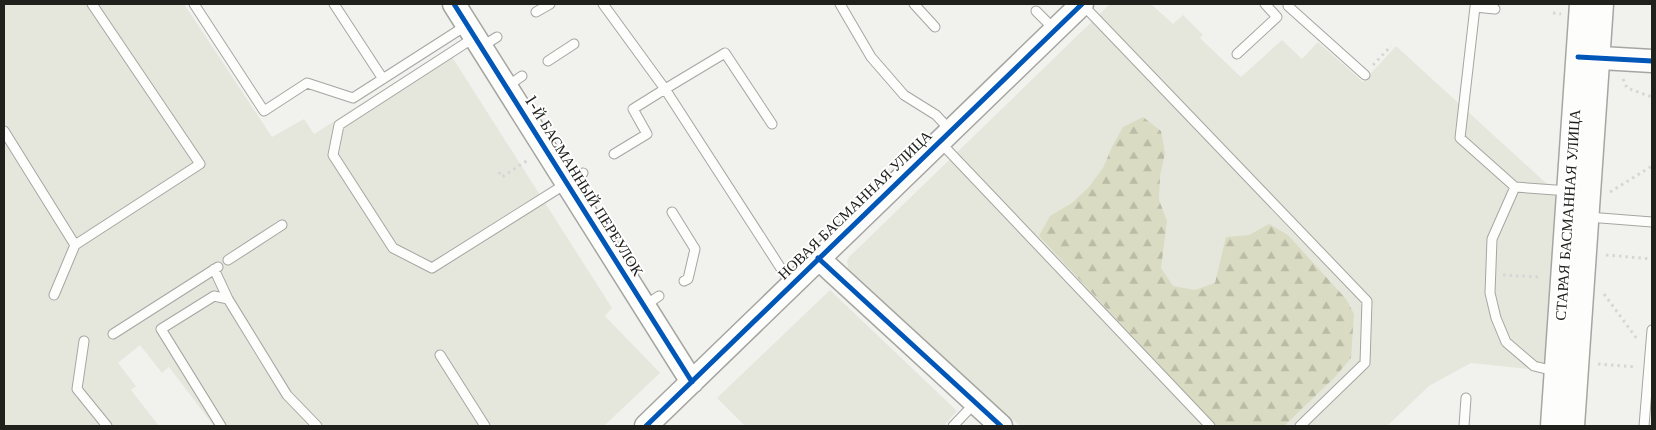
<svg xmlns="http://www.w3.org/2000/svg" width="1656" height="430" font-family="'Libre Baskerville',serif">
<defs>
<pattern id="forest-firs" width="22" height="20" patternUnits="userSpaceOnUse" patternTransform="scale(1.25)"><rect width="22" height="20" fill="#d9dbc2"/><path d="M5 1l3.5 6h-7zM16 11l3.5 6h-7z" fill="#babca6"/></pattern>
</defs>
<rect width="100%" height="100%" fill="#f1f2ed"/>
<!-- built -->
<path fill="#e6e7dc" d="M4 4H184L272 137 304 119 314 134 447 49 612 308 605 316 660 373 604 426H214L169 367 162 373 140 345 118 363 136 386 131 390 159 426H4Z
M1110 4H1151L1173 24 1183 15 1203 35 1200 38 1241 77 1282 40 1302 59 1318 42 1363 82 1396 46 1546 183 1558 187 1547 371 1471 363 1429 386 1387 426H1020L849 271 848 268 847 261 849 257Z
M830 290 957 411 945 424 947 426H745L717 398Z"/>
<!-- forest -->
<path fill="url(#forest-firs)" d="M1143 117 1161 131 1165 153 1160 176 1159 200 1167 221 1161 268 1173 286 1195 290 1215 283 1226 237 1249 235 1269 224 1288 235 1346 299 1354 314 1351 358 1335 377 1284 426H1216L1039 236 1050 216 1072 203 1089 187 1103 168 1112 147 1123 127Z"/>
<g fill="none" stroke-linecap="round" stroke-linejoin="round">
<defs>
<path id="lane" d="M194 4 264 111 307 83 353 98 467 25
M334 4 383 79
M603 4 665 89 633 109 647 134 614 154
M840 4 871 57 904 95 936 115 950 130
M914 4 935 27
M1082 4 1367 301 1365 363 1300 426
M1288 6 1365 75
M1495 9 1475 7 1460 138 1515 187
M1036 11 1055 30
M536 12 550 4
M475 37 339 125 333 155 393 248 432 268 583 173
M481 47 497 37
M1237 54 1277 17 1265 4
M548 61 574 44
M506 87 522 76
M772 124 725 53 665 89 791 284
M4 131 75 245 200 164 92 4
M939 141 1210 426
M672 212 695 249 688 279 684 281
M1588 217 1652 222
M228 260 282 225
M214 269 228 299
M54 295 75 245
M644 306 659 296
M113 334 218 267
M84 341 77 389 107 426
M440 355 485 426
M1554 371 1534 366 1506 342 1496 318 1490 293 1492 239 1515 187 1569 191
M221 426 161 329 214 296 228 299 287 395 317 426
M953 426 975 403
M1464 426 1466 398
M1644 426 1652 330"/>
<path id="secondary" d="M454 4 692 382
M1584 57 1652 61
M818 258 1001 426
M646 426 1082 4
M1552 426 1581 4
M1573 426 1602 4"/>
</defs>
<!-- lane casing -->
<use href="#lane" stroke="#a5a6a2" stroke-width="11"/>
<!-- secondary casing -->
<use href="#secondary" stroke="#a5a6a2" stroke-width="25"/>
<!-- path -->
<path stroke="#d6d6d5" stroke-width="3" stroke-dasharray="2.5 4" stroke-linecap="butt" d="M1553 13 1561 14
M1373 65 1391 46
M1623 79 1627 88 1652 97
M499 172 502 177 528 160
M1610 192 1652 166
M1606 255 1652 259
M1503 275 1538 277
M1604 294 1637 339
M1598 364 1637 367"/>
<!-- lane -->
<use href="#lane" stroke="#fdfdfc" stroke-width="9"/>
<!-- secondary -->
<use href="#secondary" stroke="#fdfdfc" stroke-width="22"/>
<defs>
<path id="cycleway" d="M454 4 692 382
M1578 57 1652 61
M818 258 1001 426
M646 426 1082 4"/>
</defs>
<!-- cycleway casing -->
<use href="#cycleway" stroke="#fff" stroke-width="8"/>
<!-- cycleway -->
<use href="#cycleway" stroke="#0057b8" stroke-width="5"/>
</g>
<g text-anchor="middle" stroke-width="4" stroke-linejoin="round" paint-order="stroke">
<!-- street labels -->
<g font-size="15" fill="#20201d" stroke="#fff">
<text transform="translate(584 186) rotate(58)" y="5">1-Й БАСМАННЫЙ ПЕРЕУЛОК</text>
<text transform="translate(855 205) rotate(-44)" y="5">НОВАЯ БАСМАННАЯ УЛИЦА</text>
<text transform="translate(1568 215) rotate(-86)" y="5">СТАРАЯ БАСМАННАЯ УЛИЦА</text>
</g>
</g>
<!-- border -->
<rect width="1656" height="430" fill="none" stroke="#20201d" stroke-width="10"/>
</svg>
